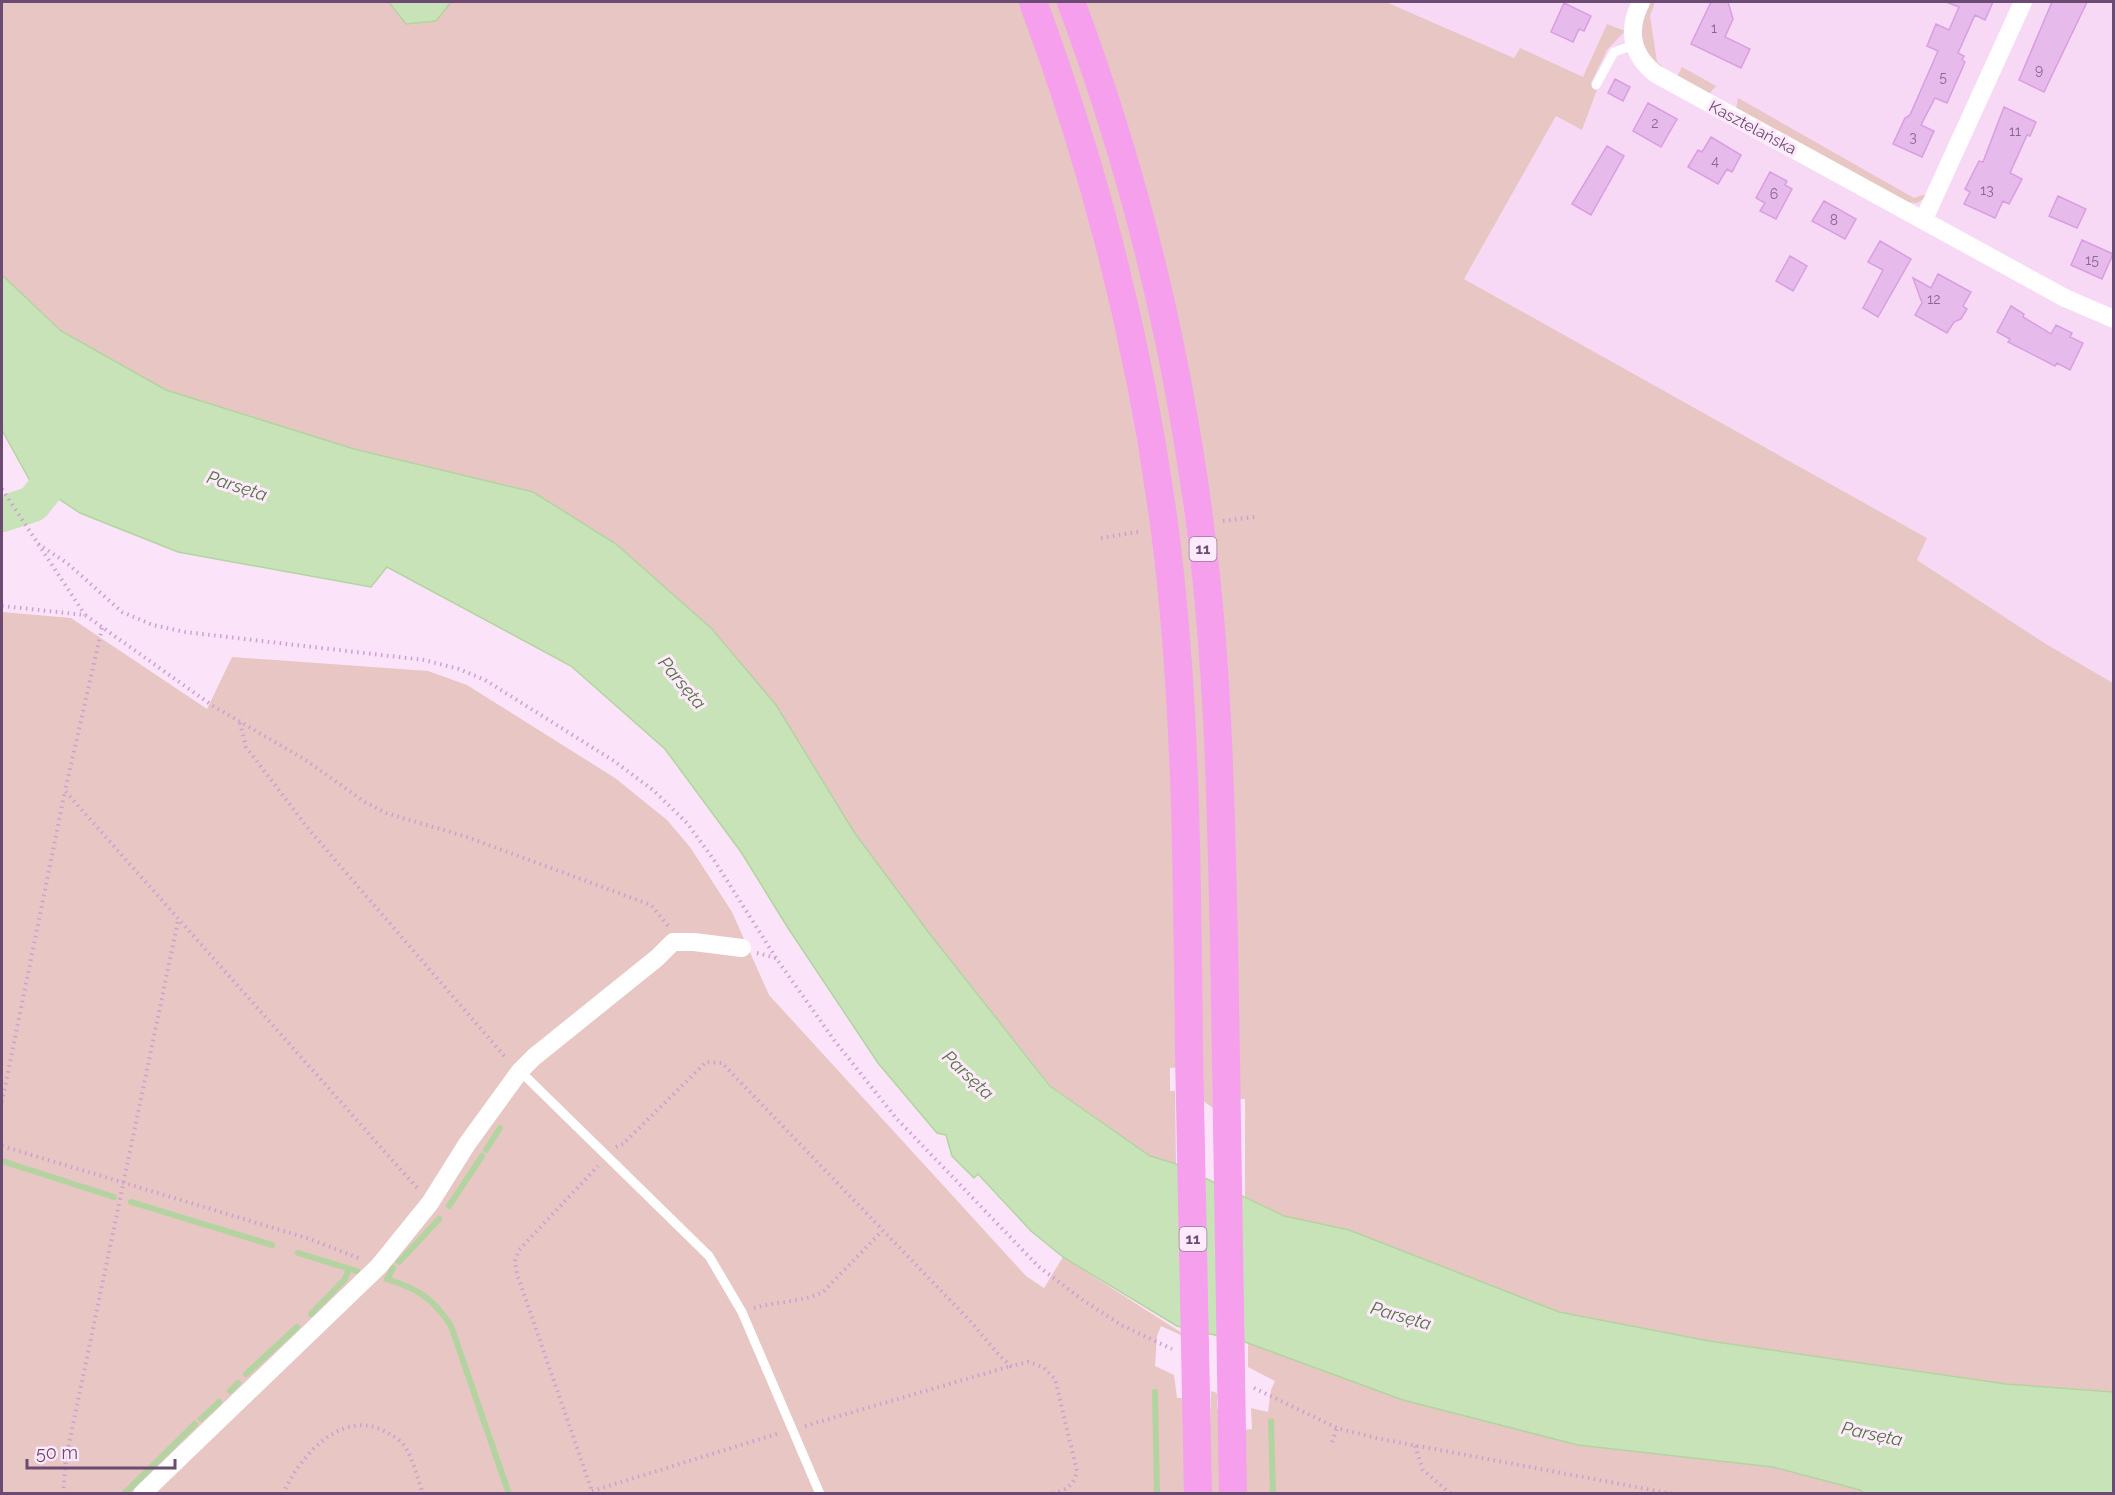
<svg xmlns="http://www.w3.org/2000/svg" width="2115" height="1495" font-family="Raleway,sans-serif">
<rect width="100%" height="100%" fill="#fbe4f9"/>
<!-- residential -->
<path fill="#f7d9f6" d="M1386 2H2113V683L2046 644 1917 560 1927 538 1464 279 1556 116 1519 49 1515 59Z"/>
<!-- green -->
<path fill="#e7c6c3" d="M2 2H1022L1065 124 1113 306 1153 530 1167 668 1181 1067 1170 1068V1091H1175L1176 1164 1150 1156 1051 1086 929 933 854 832 776 705 533 492 354 449 166 390 61 331 2 275Z
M1045 2H1060L1125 202 1171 406 1203 664 1210 824 1213 1108 1202 1100 1189 666Z
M1084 2H1386L1514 58 1520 48 1583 77 1607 24 1625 31 1607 50 1591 83 1598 87 1582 130 1556 116 1464 279 1927 538 1917 560 2046 644 2113 683V1393L2006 1384 1709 1341 1559 1312 1349 1230 1284 1216 1245 1197V1099H1237L1225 662Z
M1650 2H1655L1650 16 1657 62 1662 66V68C1636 53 1639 25 1650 2Z
M1682 67 1716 86 1709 94 1677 77Z
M1738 98 1914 198 1926 194 1925 198 1917 203 1906 202 1736 109Z
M2 612 71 618 207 709 232 657 428 671 467 685 615 778 667 820 690 847 732 912 769 995 1026 1276 1044 1288 1063 1257 1196 1342 1161 1326 1157 1336 1155 1366 1174 1375 1177 1398H1185L1187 1493H2Z
M1248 1343 1403 1400 1578 1445 1773 1467 1860 1490 1864 1493H1243L1242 1430 1252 1429 1251 1408 1268 1412 1271 1390 1275 1381 1248 1367Z
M1211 1391 1217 1393V1409L1222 1410 1223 1493H1208Z"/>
<!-- water -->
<path fill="#c9e3b9" stroke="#b3d4a0" stroke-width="1.5" d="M389 2H451L436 21 406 24Z
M2 275 61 331 166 390 354 449 533 492 616 544 712 629 776 705 854 832 929 933 1050 1086 1150 1156 1176 1164 1284 1216 1349 1230 1559 1312 1709 1341 2006 1384 2113 1392V1493H1864L1860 1490 1773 1467 1578 1445 1403 1400 1248 1343 1177 1326 1063 1257 1031 1231 978 1174 974 1178 952 1156 946 1135 937 1133 878 1063 788 928 741 852 665 749 571 666 387 567 371 587 178 552 80 513 29 479 2 430Z"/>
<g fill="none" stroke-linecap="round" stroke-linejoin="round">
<!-- stream -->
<path stroke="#b3d4a0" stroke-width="6" d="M486 1150 500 1128
M2 1161 114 1197
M131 1202 272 1245
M449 1206 482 1156
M298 1253 357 1271
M399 1262 439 1219
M393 1268 387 1279C418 1289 433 1298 451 1326L509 1494
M311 1314 345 1279 349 1269
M246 1374 297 1327
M230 1391 238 1383
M1155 1392 1157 1494
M201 1419 219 1402
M1271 1421 1273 1494
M124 1494 195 1424"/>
<!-- river -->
<path stroke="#c9e3b9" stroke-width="36" d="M2 514 33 504 75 451"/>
</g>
<!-- building -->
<path fill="#e6bbec" stroke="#d89ee0" stroke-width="1.5" d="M1711 2H1728L1733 19 1725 37 1750 49 1741 68 1691 44Z
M1946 2H1993L1985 20 1975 15 1958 53 1964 56 1962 60 1965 62 1947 103 1935 98 1921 125 1934 131 1922 157 1893 144 1905 118 1910 115 1938 51 1927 46 1936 24 1949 30 1959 7Z
M2052 2H2087L2044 92 2019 80Z
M1564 3 1591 16 1584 31 1579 29 1573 42 1551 32Z
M1615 79 1630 87 1623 101 1608 93Z
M1648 103 1677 119 1661 147 1633 131Z
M2004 107 2036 122 2030 136 2027 135 2010 173 2022 179 2009 204 2003 201 1995 218 1964 204 1970 192 1965 189 1979 161 1983 162Z
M1711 137 1741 155 1732 172 1727 169 1718 184 1688 167 1698 150 1702 152Z
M1607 146 1624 156 1591 215 1572 204Z
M1770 172 1787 181 1785 185 1792 189 1776 219 1760 211 1765 203 1756 198Z
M2058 196 2086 209 2077 228 2049 216Z
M1824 201 1856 219 1845 239 1812 221Z
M2082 240 2113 254 2102 279 2071 265Z
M1880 241 1911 259 1878 317 1863 308 1883 270 1868 262Z
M1790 256 1807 266 1793 291 1776 281Z
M1938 274 1971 292 1963 306 1967 309 1961 319 1954 322 1947 333 1915 315 1922 303 1913 278 1931 288Z
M2011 306 2024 314 2023 317 2051 334 2056 325 2072 333 2070 337 2083 343 2070 370 2057 363 2055 366 2008 342 2010 339 1997 332Z"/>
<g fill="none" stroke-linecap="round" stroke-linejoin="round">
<!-- path -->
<path stroke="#cda0d3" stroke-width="4" stroke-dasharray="1.5 4.5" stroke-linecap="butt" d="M2 489 85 615
M1223 521 1255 517
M1101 538 1142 531
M38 544 67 563 122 612 153 625 185 632 424 660 459 669 485 680 614 761 653 790 687 823 714 860 776 958 834 1040 896 1118 1038 1266 1084 1301 1123 1326 1172 1349
M2 606 85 615 213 706 304 759 365 802 386 813 467 837 651 905 668 926
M102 628 65 791 418 1189
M240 723 246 747 311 832 506 1058
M757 953 776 958
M2 1102 65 791
M2 1146 310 1239 361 1259
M616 1147 623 1144 706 1062 722 1063 971 1322 999 1355 1011 1366 1028 1362 1043 1367 1055 1379 1077 1471C1073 1487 1067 1489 1052 1494
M754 1308C777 1301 804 1302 823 1292L882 1231
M1254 1388 1337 1428 1376 1438 1673 1494
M805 1426 1011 1366
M1332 1442 1337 1428
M1415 1446 1423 1470 1451 1494
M592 1491 780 1433
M63 1494 66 1458 178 921
M283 1494C299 1457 342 1407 386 1432 394 1436 403 1442 407 1450 414 1463 418 1479 423 1494
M593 1494 517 1274 515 1261 519 1250 598 1166"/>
<!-- service -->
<path stroke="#fff" stroke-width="9" d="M1596 85 1614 52 1634 45
M520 1071 709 1256 742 1312 820 1494"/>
<!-- minor -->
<path stroke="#fff" stroke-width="18" d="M1641 2C1627 29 1631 55 1656 74L2065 298 2114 319
M1924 219 2023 2
M142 1494 379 1266 430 1203 467 1144 520 1071 534 1057 657 958 673 942H694L742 948"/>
<!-- primary -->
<path stroke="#f69fec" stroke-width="28" d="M1033 2C1097 173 1141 350 1165 531 1187 704 1187 879 1189 1053 1191 1200 1196 1347 1198 1494
M1071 2C1140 186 1185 380 1206 576 1219 697 1221 818 1224 940 1228 1124 1230 1309 1233 1494"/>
</g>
<g text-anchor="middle" stroke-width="6" stroke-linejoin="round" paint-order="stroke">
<!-- number labels -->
<g font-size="14" fill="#8a6790">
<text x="1714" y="33">1</text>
<text x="2039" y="75">9</text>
<text x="1943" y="82">5</text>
<text x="1655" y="128">2</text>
<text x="2015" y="136">11</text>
<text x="1913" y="142">3</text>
<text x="1715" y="166">4</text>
<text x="1987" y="195">13</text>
<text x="1774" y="199">6</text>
<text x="1834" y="225">8</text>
<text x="2092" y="265">15</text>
<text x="1934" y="304">12</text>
</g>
<!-- shield labels -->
<g fill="#feeafc" stroke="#987b9b" stroke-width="1.5">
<rect x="1189.5" y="537" width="27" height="24" rx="4.5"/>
<rect x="1179.5" y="1227" width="27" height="24" rx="4.5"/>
</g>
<g font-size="15" font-weight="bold" fill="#6c4b72">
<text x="1203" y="554">11</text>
<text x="1193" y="1244">11</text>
</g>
<!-- street labels -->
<g font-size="16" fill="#6c4b72" stroke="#feeafc">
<text transform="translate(1753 127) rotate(28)" y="6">Kasztelańska</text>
</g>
<!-- water labels -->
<g font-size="18" font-style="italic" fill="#537640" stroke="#feeafc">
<text transform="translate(237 486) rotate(18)" y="6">Parsęta</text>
<text transform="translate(682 683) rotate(50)" y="6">Parsęta</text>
<text transform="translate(968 1075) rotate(43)" y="6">Parsęta</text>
<text transform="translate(1401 1316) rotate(16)" y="6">Parsęta</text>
<text transform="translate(1872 1434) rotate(12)" y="6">Parsęta</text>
</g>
</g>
<!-- border -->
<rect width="2115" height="1495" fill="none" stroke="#6c4b72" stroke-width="6"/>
<!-- scale -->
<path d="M27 1459v9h148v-9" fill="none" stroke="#6c4b72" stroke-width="3"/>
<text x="36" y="1459" font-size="18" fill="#6c4b72" stroke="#feeafc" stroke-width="4.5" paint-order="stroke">50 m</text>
</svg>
